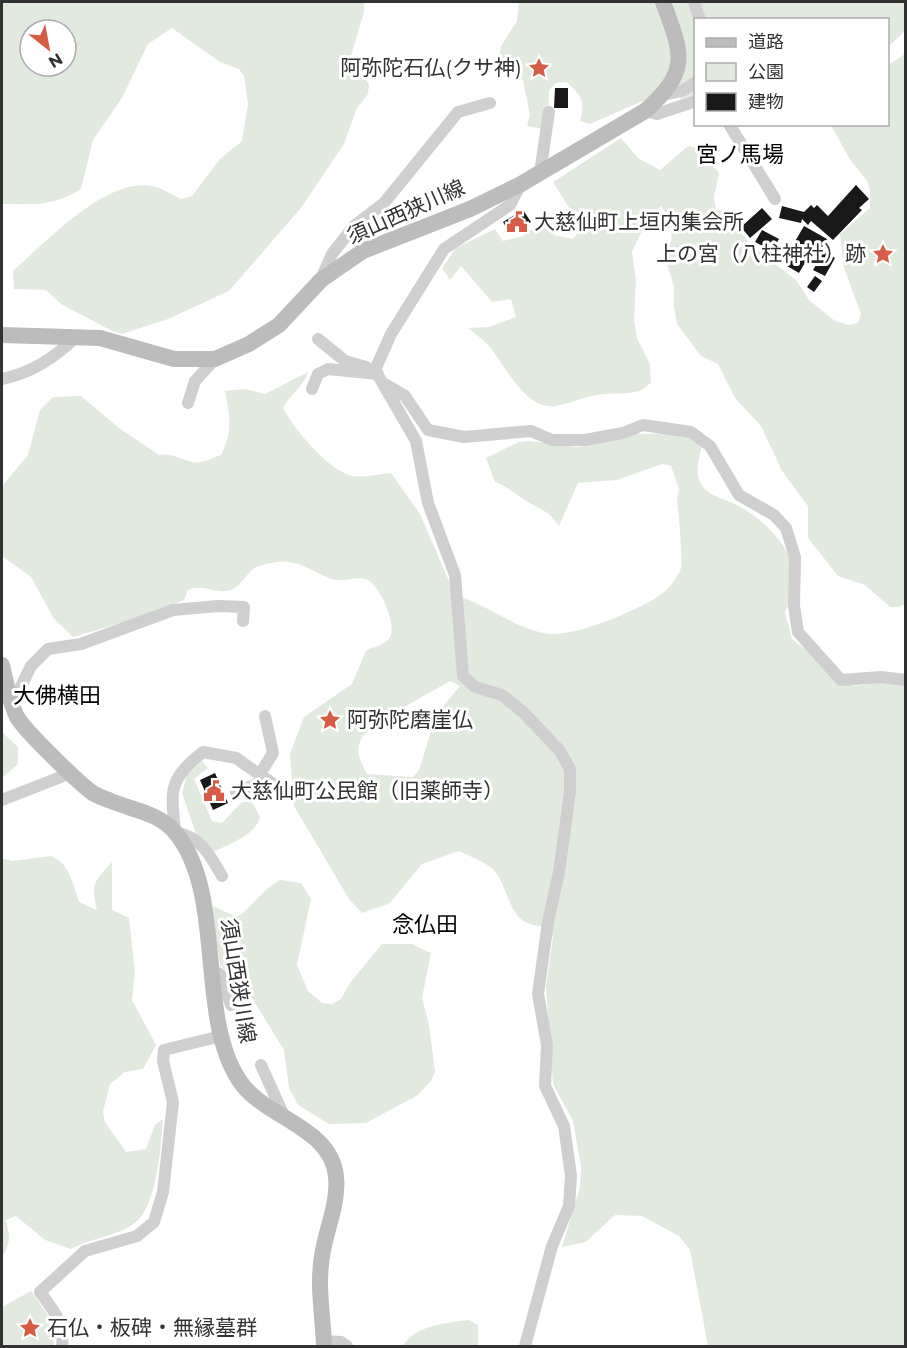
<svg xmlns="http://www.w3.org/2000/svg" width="907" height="1348" font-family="Montserrat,'Noto Sans JP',sans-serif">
<rect width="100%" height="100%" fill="#fff"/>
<!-- green -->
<path fill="#e2eadf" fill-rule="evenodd" d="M2 2H364V12L350 59 369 84 368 94 357 108 344 144 301 208 229 291 168 319 122 334 112 331 61 304 46 290 14 289 13 271C45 243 109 173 156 187 165 190 173 195 181 199L192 196 220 159 242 141 248 104 244 76 239 69 220 62 172 28 148 44 122 98 93 140 81 189C52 207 34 204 2 204ZM30 30H66V66H30Z
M519 2H905V31L888 47V20H696L695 95 681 99 667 76 654 96 590 124 580 121C585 101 582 95 566 82L556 83 549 90 548 130 527 126 530 115 523 80 498 65 501 46 517 21Z
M905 54V604L899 607H890L865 585 838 576 808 538V506L782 471 761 426 735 398 718 364 701 356 677 324 674 307V287L666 260 671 242 672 223 661 206 644 226 632 252 636 280 634 320 637 338 650 364 651 382C641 396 621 393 604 394 584 396 572 403 555 406 525 410 505 365 489 346 483 339 475 334 468 328L489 327 516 317 511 299 492 302 461 266 450 280 442 268 456 248 495 229 503 241 523 236 545 220 554 235 573 239 577 234 573 214 553 182 621 138 638 158 660 170 688 146 698 148 719 173 714 197 716 210 747 216 737 228 752 246 796 280 809 300 835 321 849 325 858 323 861 314 844 268 840 234 870 208V190L867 181 849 158 831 125 888 124V65Z
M308 372C305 384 290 395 283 408 293 428 327 468 349 475 360 479 379 474 391 473L420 514 455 595C486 604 512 626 543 633 570 640 642 609 663 593 670 588 676 578 680 571 684 563 678 511 677 498L679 489 671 466 662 464 617 480 578 483 559 526C546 509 545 512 528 502 514 494 512 489 495 482L486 458 519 442 530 441 578 447 632 434 686 433 703 442C700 455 693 475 703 487 710 496 724 499 735 504 764 518 802 555 794 591 793 598 788 605 785 612L792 639 854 686 905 679V1346H708L690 1250 679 1236 642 1216 615 1215 586 1242 562 1247 580 1187 581 1167 573 1121 553 1084 546 986 553 937 542 926C507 926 511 889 493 869 485 862 469 856 459 851L422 864 390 903 362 913 349 899 294 806 290 754 304 717 352 684 366 650C374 647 385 645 390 637 397 625 380 586 368 580 358 575 346 582 336 580 320 577 305 563 288 562 279 561 260 564 253 569 246 575 241 585 233 589 218 596 203 583 188 590L184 600 145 616 73 637 54 619 31 577 2 556V486L28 455 40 410 53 397 81 396 119 428 159 455C172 453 180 459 192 462 202 464 212 458 221 455 233 430 230 418 225 391L245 389 265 394ZM450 681 460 686 436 715 419 770 413 777 367 774C361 762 354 751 362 738 370 724 432 692 450 681Z
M2 732 18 747V764L2 778Z
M202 761 208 768 194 779 212 821 222 823 242 802H252L260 817C256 836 226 845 209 854L201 849 182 793 187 775Z
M51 856C70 863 73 885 79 902L97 910C91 883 93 883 112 862V910L129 918 135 972 132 1000 156 1045 143 1069 125 1072 110 1084 103 1112 105 1122 126 1152 146 1149 155 1125 163 1119C161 1145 157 1205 136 1222 119 1236 91 1238 71 1249L45 1240 16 1216 6 1220C10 1236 11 1243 2 1257V858L12 861Z
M280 880 301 883 311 899 297 965 308 991 322 1003 332 1004 341 999 350 983 382 944H412L431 953 422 998 429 1025 435 1072 431 1081 418 1095 366 1123 329 1124 298 1105 289 1088 284 1050 247 990 220 965 211 905 237 917C253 906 262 890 280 880Z
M31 1291 54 1324V1346H2V1307Z
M469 1320 478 1325V1346H403C413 1326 449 1322 469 1320Z"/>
<!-- building -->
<path fill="#191919" d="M555 88H568V108H554Z
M856 185 869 199 859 208 862 210 833 240 811 221 808 225 802 219 801 223 779 218 782 206 804 212 811 205 814 208 817 205 828 216Z
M762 208 772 219 750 238 741 227Z
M523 210 531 222 510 234 503 222Z
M804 226 827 239 812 264 806 261 799 273 775 259 782 246 790 250Z
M762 230 779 239 772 251 755 242Z
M824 251 835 258 825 276 813 270Z
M815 276 822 281 814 292 807 287Z
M215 773 228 803 213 810 200 780Z"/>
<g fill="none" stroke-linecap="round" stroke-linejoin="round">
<!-- street -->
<path stroke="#cfcfcf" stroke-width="12" d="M694 2 700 20
M663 95 682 91 696 82
M645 111 657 114 696 101
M729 124 775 199
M540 173 549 112
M521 184 510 205 444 249 391 334 375 370 416 441 428 503 455 575 463 676 475 687 502 695 524 713 560 751 570 769V792L559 872 548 922 538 994 547 1045 545 1086 564 1126 571 1176 569 1206 552 1246 525 1346
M321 279 332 254 354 226 384 203 458 112 490 103
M318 339 345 361 366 367
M2 379C31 373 56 357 77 336
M383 383 405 396 428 430 464 437 531 431 552 440H585L623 433 643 425 691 432 710 446 739 495 774 515 786 528 795 557 794 606 798 632 841 680 881 677 906 680
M312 389 318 374 328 369 378 374
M188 403 195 381 215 359
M12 705 31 666 48 649 81 644 173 610 218 606 244 607 243 621
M260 774 273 753 265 716
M236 792 268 780
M2 800 71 773
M222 876C210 855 201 837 175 832 171 789 168 780 203 752L236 758 283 791
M212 970 220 974 231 1005
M261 1065 284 1116
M324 1341 341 1342 347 1346
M62 1346C65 1323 53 1310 40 1292L85 1251 137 1236 154 1222 163 1192 173 1102 163 1061 164 1050 221 1036"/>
<!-- secondary -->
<path stroke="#bcbcbc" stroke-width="16" d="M2 335 100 338 174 359H215L249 344 279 325 321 280 363 251 470 209 521 184 645 111C691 70 682 54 663 2
M2 665C6 682 9 701 17 717 25 731 76 780 90 791 96 796 104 798 111 801 133 810 159 813 175 832 226 893 196 1015 239 1080 263 1118 330 1125 336 1176 339 1203 326 1229 322 1256 317 1287 323 1316 324 1346"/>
</g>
<!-- icons -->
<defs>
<symbol id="sight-bare" viewBox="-9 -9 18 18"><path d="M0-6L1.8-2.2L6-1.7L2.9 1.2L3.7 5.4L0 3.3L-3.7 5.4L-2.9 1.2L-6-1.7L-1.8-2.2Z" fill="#d65c46" stroke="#fff" stroke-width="2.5" paint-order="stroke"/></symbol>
<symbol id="civic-bare" viewBox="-9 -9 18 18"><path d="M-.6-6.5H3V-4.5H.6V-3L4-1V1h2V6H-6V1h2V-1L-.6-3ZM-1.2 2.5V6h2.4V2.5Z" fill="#d65c46" stroke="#fff" stroke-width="2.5" paint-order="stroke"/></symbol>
</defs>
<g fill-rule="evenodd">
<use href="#sight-bare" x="524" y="53" width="30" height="30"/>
<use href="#civic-bare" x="502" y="207" width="30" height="30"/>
<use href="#sight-bare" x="868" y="239" width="30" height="30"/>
<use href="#sight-bare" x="315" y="705" width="30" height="30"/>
<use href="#civic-bare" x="199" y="776" width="30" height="30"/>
<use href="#sight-bare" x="15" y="1313" width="30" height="30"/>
</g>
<g text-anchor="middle" stroke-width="6" stroke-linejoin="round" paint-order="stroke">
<!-- poi labels -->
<g font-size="21" fill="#323232" stroke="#fff" text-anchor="start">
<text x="522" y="75" text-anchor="end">阿弥陀石仏(クサ神)</text>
<text x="534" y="229">大慈仙町上垣内集会所</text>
<text x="866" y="261" text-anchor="end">上の宮（八柱神社）跡</text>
<text x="347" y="727">阿弥陀磨崖仏</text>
<text x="231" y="798">大慈仙町公民館（旧薬師寺）</text>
<text x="47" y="1335">石仏・板碑・無縁墓群</text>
</g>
<!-- street labels -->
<g font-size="21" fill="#323232" stroke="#fff">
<text transform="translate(406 212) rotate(-24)" y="7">須山西狭川線</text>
<text transform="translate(238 981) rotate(81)" y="7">須山西狭川線</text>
</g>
<!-- neighbourhood labels -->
<g font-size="22" fill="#000" stroke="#fff">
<text x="740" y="162">宮ノ馬場</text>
<text x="57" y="703">大佛横田</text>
<text x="425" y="932">念仏田</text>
</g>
</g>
<!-- border -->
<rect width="907" height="1348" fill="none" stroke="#323232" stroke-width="6"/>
<!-- legend -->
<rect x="694" y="18" width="195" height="108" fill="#ffffff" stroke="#adadad" stroke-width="1.5"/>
<rect x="706" y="38" width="30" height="9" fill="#bcbcbc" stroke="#adadad" stroke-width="1.5"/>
<text x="748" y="48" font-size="18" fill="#323232">道路</text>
<rect x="706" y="63" width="30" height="18" fill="#e2eadf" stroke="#adadad" stroke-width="1.5"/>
<text x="748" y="78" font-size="18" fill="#323232">公園</text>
<rect x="706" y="93" width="30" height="18" fill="#191919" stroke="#adadad" stroke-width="1.5"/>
<text x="748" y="108" font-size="18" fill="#323232">建物</text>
<!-- north arrow -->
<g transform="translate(48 48) rotate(149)"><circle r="28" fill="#ffffff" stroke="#adadad" stroke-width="1.5"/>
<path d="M0-4.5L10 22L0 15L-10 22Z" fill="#d65c46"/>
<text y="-9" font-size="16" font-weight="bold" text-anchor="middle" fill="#323232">N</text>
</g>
</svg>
